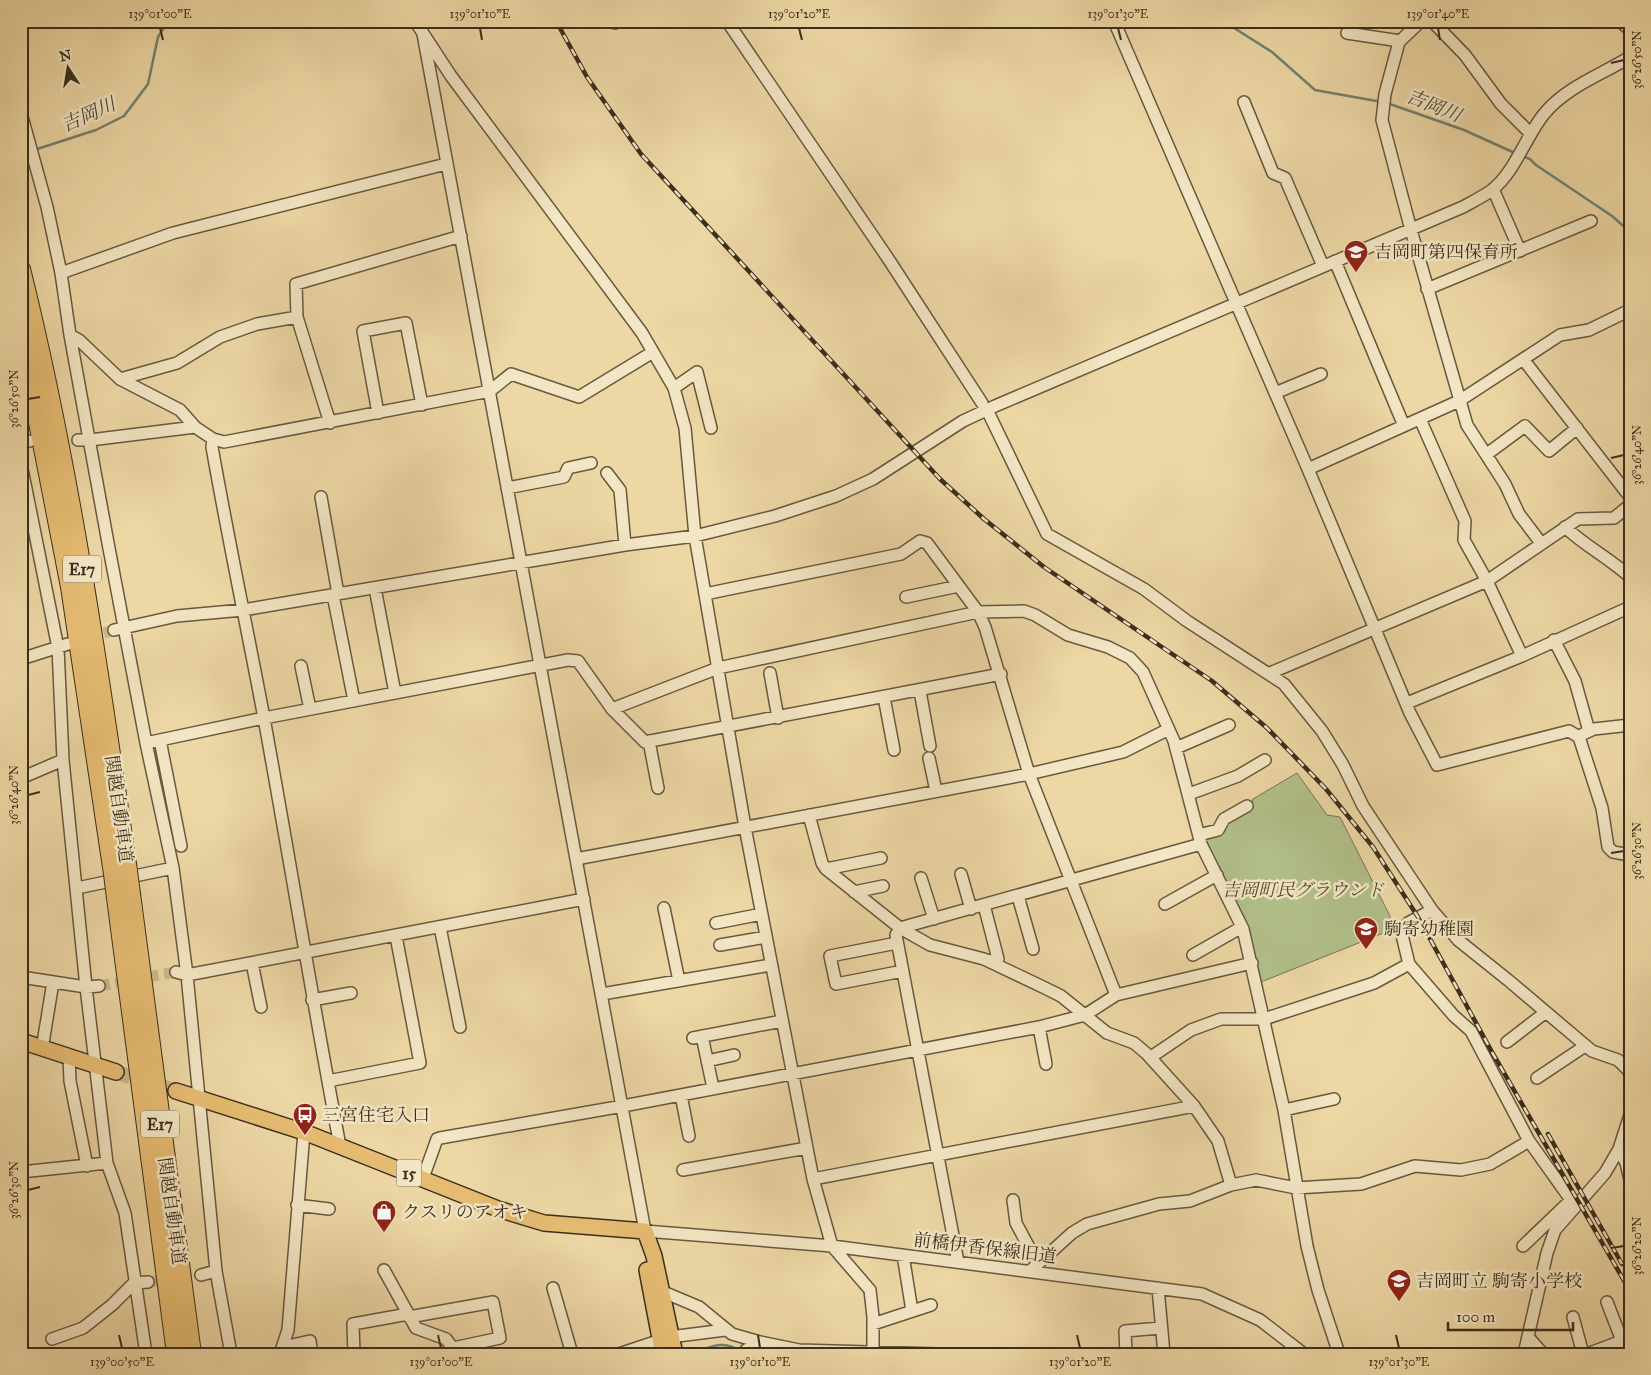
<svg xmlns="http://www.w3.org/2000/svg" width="1651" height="1375" font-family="'IM FELL Great Primer','Noto Serif JP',serif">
<rect width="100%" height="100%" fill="#edd8a5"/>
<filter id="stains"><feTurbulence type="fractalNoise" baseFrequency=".004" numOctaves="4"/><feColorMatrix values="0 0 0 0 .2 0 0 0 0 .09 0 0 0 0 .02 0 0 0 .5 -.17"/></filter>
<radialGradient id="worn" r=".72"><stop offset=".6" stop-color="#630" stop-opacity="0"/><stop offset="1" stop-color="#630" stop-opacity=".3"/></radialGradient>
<!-- green -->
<path fill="#b2c08b" stroke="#767754" d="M1297 773 1327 815 1340 817 1396 928 1261 982 1248 930 1222 872 1204 839 1226 820 1250 808 1253 799Z"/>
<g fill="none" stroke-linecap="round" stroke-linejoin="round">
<!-- stream -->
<path stroke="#73826f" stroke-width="2.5" d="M1223 21 1272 52 1315 90 1382 102
M1387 103 1464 130 1517 154
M34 150 96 130 124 116 148 84 158 37 168 21
M21 154 29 152
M1522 156 1530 159 1536 165 1612 216 1630 232
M689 1354C708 1348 724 1338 741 1352"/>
<!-- minor-tunnel -->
<path stroke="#c9b68a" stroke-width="11" stroke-dasharray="11 5.5" stroke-linecap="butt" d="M88 638 114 630
M99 986 176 972
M148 1282 201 1275"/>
<!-- major-tunnel -->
<path stroke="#c9b68a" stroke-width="15" stroke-dasharray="15 8" stroke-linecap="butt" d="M116 1072 176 1091"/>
<defs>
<path id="minor" d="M415 21 451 76 642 333 674 388 685 428 695 536 745 827 813 1179 832 1246 870 1290 873 1317V1351
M727 21 889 260 982 403
M1114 21 1308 469 1410 713 1437 765 1569 731 1579 737 1602 808 1608 847 1613 852 1630 855
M1421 21 1399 42 1385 94 1382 120 1411 230 1467 425 1505 484 1519 514 1541 543
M1432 21 1465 55 1501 104 1531 134
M1620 21 1630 30
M615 23 618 21
M1347 33 1400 41
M423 34 645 1231 832 1246 1202 1294 1260 1320 1304 1354
M1244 102 1273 173 1285 178 1323 266
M21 113 47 207 61 273 70 335 108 543 146 743 173 868 187 975 216 1271 231 1354
M1493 189 1520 251
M1335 261 1404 426
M61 273 173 233 446 164
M1427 289 1591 221
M297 317 330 423
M70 335 79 340 120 379 180 410 195 427
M1523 359 1630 497
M120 379 177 363 220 337 257 324 297 317 296 284 461 236
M674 388 697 372 711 428
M1275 393 1321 374
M378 413 363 331 406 323 422 405
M990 416 1047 534 1144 589 1187 621 1284 684 1322 731 1343 765 1363 806 1432 910 1458 940 1508 980 1592 1051 1618 1060 1630 1072
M1420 419 1465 521 1464 540 1487 581 1522 656
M213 439 212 447C228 538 247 628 264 718 290 861 313 1004 340 1146
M78 440H90L195 427 213 439 224 442 490 391 511 374 579 397 653 352
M21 443 30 441
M1487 454 1525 426 1549 451 1577 428
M21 464 58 648 63 760 86 987 107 1163 125 1213 146 1354
M1308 469 1459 401 1560 335 1589 330 1630 310
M607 473 620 490 625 545
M507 488 564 477 568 468 591 463
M321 497 338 594
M1565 527C1585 546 1609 558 1630 577
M375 588 395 693
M705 594 901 554 920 541 927 543 978 612 985 627 1029 774 1116 995
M333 595 354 701
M906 597 959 586
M114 630 177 616 243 610 625 545 695 536 775 516 836 496 873 479 963 421 995 406 1463 207C1472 202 1484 196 1492 190 1515 172 1526 136 1544 114 1566 87 1601 75 1630 57
M1554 640 1575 681 1589 731
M21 659 68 644
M301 666 310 709
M770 673 778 718
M1270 673 1487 581 1578 519 1614 518 1630 505
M920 691 930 746
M884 697 894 750
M1407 703 1522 656 1630 607
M612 709 718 668 978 612 1024 611 1035 615 1068 635 1108 647 1130 658 1143 672 1174 741 1201 844 1243 929 1284 1110 1307 1246 1318 1290 1339 1354
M1583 734 1594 729 1630 725
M160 740 181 846
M649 741 658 788
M146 743 264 718 568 660 578 661 612 709 645 742 1001 674
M1176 748 1229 725
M929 758 936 791
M21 778 63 760
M1189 794 1238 776 1265 760
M809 815 822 863 826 869 900 928 930 945 984 959 1045 988 1061 996 1107 1033 1134 1043 1147 1054 1194 1106 1218 1141 1231 1185
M1199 835 1218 830 1224 819 1247 806
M576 859 1029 774 1123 752 1167 730
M826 869 881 858
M961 874 971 909
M921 878 934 919
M77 888 173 868
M854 892 883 886
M1018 896 1033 949
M1165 904 1217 875
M984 905 998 959 989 961
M664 908 679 981
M716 923 762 914
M440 927 460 1027
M897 943 830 956 836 984 903 971
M720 945 766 937
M1193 955 1242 927
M252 963 261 1007
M176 972 187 975 584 899
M21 977 86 987 99 986
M602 994 771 965
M312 1000 351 993
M1039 1027 1046 1064
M702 1036 713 1088
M693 1038 782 1021
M1507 1042 1546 1012
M42 1049 53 982
M1151 1057 1191 1030 1221 1019H1264L1374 983 1409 964
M69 1058 70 1081 87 1166
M707 1061 734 1055
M1537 1078 1585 1046
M328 1081 420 1063 396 936
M681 1095 689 1136
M1284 1110 1334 1099
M1619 1149 1626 1163 1630 1180
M683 1170 807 1148
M21 1172 107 1163
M423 1178 437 1139 440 1138 623 1106 1039 1027 1085 1015 1116 995 1252 963
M813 1179 1194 1106
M1013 1200 1016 1223 1038 1264
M297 1205 329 1209
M1523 1246 1571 1200 1529 1141
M903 1255 912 1311
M958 1262 896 935 900 928 1201 844
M384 1270 416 1328 446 1339 457 1354
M1030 1271 1072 1233 1087 1224 1159 1204 1190 1201 1231 1185 1256 1180 1296 1188 1361 1184 1415 1166 1461 1170 1490 1164 1529 1141 1471 1031 1454 1016 1409 964 1401 931 1408 923 1432 910
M201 1275 216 1271
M553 1288 572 1354
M1158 1288 1164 1354
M661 1291 699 1307 732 1334 760 1342 799 1350 937 1354
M1607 1302 1622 1341
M409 1317 493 1302 500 1338 453 1348
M1573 1317 1583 1354
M873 1324 931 1305
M1528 1337 1543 1354
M52 1339 83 1328 112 1305 134 1283 148 1282
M283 1347 310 1341 312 1354
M280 1354 288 1330 304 1132
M354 1354 353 1324 408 1314
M619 1354 670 1337 725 1330
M743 1354 746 1350 760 1342
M1126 1354 1125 1331 1161 1328
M1524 1354 1547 1253 1555 1230 1605 1173 1619 1149 1630 1115
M1587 1354 1630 1338"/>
<path id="major" d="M21 1041 116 1072
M176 1091 304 1132 498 1209 544 1223 645 1231
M645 1231 654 1256 675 1354
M647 1270 663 1354"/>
<path id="highway" d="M21 269C70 467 99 669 128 871
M21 335 70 587 113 874
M131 894 192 1354
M116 898 176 1354"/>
</defs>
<!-- minor casing -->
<use href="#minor" stroke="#68583e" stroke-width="14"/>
<!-- major casing -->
<use href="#major" stroke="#3b2e1c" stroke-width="18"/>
<!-- highway casing -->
<use href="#highway" stroke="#3b2e1c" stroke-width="20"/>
<!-- minor -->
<use href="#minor" stroke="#f3e6c4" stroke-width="11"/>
<!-- major -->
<use href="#major" stroke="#e6bc72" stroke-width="15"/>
<!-- highway -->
<use href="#highway" stroke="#e6bc72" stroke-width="18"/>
<defs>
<path id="rail" d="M556 21 587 77 641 154 940 479 984 519 1044 567 1212 681 1267 728 1326 789 1373 847 1418 917 1492 1052 1630 1291
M1548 1134 1622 1264"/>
</defs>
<!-- rail casing -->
<use href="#rail" stroke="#3b2e1c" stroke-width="4.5"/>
<!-- rail -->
<use href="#rail" stroke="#f3e6c4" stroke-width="2.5" stroke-dasharray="8" stroke-linecap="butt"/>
<defs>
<path id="highway-bridge" d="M128 871 131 894
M113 874 116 898"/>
</defs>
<!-- highway-bridge casing -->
<use href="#highway-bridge" stroke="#3b2e1c" stroke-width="20" stroke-linecap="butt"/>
<!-- highway-bridge -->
<use href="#highway-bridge" stroke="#e6bc72" stroke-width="18"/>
</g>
<!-- ticks -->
<path fill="none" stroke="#3b2e1c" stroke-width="2" d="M160 28 163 40M480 28 482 40M799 28 802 40M1118 28 1121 40M1438 28 1440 40M1611 63 1624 60M28 399 40 397M1611 458 1624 455M28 795 40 792M1611 853 1624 851M28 1190 40 1187M1611 1248 1624 1246M119 1335 122 1348M438 1335 441 1348M758 1335 760 1348M1077 1335 1080 1348M1396 1335 1399 1348"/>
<!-- icons -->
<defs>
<symbol id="school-pin" viewBox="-11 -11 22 30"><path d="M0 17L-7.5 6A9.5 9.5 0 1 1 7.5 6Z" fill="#8f2418" stroke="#f3e6c4"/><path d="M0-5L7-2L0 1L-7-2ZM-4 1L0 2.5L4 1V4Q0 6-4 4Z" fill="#fff"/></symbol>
<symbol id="bus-pin" viewBox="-11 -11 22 30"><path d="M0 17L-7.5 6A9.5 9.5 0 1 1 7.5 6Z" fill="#8f2418" stroke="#f3e6c4"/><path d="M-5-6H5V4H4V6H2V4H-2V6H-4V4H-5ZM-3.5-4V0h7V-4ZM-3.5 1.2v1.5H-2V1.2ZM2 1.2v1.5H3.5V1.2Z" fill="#fff"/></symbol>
<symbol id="shop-pin" viewBox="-11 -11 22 30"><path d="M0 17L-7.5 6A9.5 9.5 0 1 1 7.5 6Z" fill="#8f2418" stroke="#f3e6c4"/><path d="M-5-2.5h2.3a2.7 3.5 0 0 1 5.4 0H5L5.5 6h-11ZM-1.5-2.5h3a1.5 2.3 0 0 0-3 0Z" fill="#fff"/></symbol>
</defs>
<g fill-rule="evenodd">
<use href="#school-pin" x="1342" y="238" width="28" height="38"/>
<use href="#school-pin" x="1352" y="915" width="28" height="38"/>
<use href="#bus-pin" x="291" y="1101" width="28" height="38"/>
<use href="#shop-pin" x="370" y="1198" width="28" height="38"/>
<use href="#school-pin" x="1385" y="1267" width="28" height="38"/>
</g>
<g text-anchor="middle" stroke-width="5" stroke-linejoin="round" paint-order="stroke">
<!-- shield labels -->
<g fill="#f3e6c4" stroke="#72654e" stroke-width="1">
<rect x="63" y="555.5" width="38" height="27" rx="4"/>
<rect x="141" y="1110.5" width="38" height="27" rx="4"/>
<rect x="396.5" y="1159.5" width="25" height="27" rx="4"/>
</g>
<g font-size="16" font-weight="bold" fill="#3b2e1c">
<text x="82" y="575">E17</text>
<text x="160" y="1130">E17</text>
<text x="409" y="1179">15</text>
</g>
<!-- poi labels -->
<g font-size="18" fill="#3b2e1c" stroke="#f3e6c4" text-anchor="start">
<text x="1374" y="258">吉岡町第四保育所</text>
<text x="1384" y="935">駒寄幼稚園</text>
<text x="322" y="1121">三宮住宅入口</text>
<text x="402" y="1218">クスリのアオキ</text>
<text x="1416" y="1287">吉岡町立 駒寄小学校</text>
</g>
<!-- street labels -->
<g font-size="18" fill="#3b2e1c" stroke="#f3e6c4">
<text transform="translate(119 809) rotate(82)" y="6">関越自動車道</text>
<text transform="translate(172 1211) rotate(82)" y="6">関越自動車道</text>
<text transform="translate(985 1248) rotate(7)" y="6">前橋伊香保線旧道</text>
</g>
<!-- park labels -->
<g font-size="18" font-style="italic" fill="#534b32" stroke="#f3e6c4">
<text x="1303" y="896">吉岡町民グラウンド</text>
</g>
<!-- water labels -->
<g font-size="19" font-style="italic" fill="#4e4a38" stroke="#f3e6c4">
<text transform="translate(1434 105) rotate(22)" y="7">吉岡川</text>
<text transform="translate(88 114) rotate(-24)" y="7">吉岡川</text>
</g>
</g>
<!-- margin -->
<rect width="1651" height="1375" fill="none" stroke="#edd8a5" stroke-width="55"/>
<!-- north arrow -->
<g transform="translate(68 68) rotate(348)" stroke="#f3e6c4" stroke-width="4" paint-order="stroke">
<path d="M0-4L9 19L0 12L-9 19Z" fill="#3b2e1c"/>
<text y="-8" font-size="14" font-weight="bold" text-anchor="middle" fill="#3b2e1c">N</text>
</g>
<!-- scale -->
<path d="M1448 1322v8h125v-8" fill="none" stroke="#3b2e1c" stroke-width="2.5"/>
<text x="1456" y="1322" font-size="15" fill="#3b2e1c" stroke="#f3e6c4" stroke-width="4" paint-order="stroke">100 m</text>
<rect x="28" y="28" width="1596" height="1320" fill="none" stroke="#3b2e1c" stroke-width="2"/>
<g font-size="12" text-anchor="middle" fill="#3b2e1c">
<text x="160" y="18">139°01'00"E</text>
<text x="480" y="18">139°01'10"E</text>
<text x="799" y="18">139°01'20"E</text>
<text x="1118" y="18">139°01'30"E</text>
<text x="1438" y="18">139°01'40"E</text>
<text transform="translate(1637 60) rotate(-90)" y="4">36°26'50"N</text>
<text transform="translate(14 399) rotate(-90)" y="4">36°26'50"N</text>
<text transform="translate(1637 455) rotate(-90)" y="4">36°26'40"N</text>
<text transform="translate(14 795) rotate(-90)" y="4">36°26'40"N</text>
<text transform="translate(1637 851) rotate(-90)" y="4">36°26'30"N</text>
<text transform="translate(14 1190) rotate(-90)" y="4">36°26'30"N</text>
<text transform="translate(1637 1246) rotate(-90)" y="4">36°26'20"N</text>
<text x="122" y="1366">139°00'50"E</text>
<text x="441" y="1366">139°01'00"E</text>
<text x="760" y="1366">139°01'10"E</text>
<text x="1080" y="1366">139°01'20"E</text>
<text x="1399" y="1366">139°01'30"E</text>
</g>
<rect width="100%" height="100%" filter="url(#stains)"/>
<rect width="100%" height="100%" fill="url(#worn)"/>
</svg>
